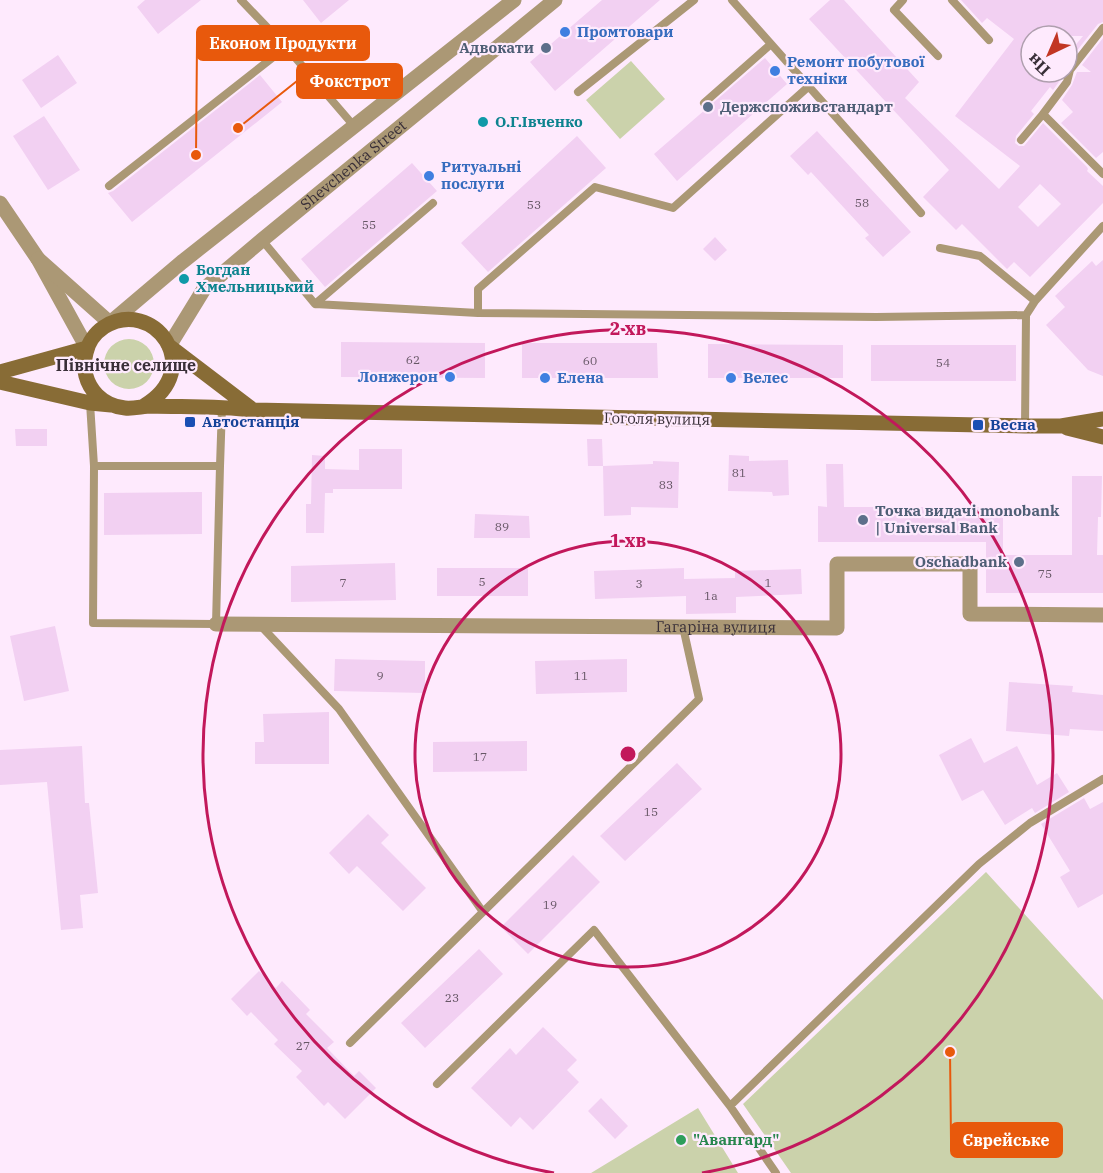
<svg xmlns="http://www.w3.org/2000/svg" width="1103" height="1173" font-family="'IBM Plex Serif',serif">
<rect width="100%" height="100%" fill="#feeafd"/>
<!-- green -->
<path fill="#cbd2ab" d="M631 61 665 99 620 139 586 100Z
M104 364a25 25 0 1 1 50 0a25 25 0 1 1-50 0Z
M986 872 1103 1000V1173H791L743 1104Z
M698 1108 738 1173H591Z"/>
<!-- building -->
<path fill="#f2d0f2" fill-rule="evenodd" d="M145 0H201L158 34 137 7Z
M303 0H349L321 23Z
M602 0H660L555 91 530 62Z
M830 0H844L919 82 905 98 999 189 1020 166 955 116 1014 39 987 18 982 23 961 0H1103V22L1098 24 1072 57 1068 54 1083 36H1031V72H1063L1061 79 1053 90 1050 87 1031 111 1034 114 1016 136 1015 143 1019 146H1024L1043 123 1087 167 1088 169 1087 171 1103 186V203L1030 277 1014 262 1007 269 962 224 956 230 923 197 949 170 809 19ZM1040 184 1061 204 1038 227 1018 207Z
M1103 38V152L1096 158 1061 123 1073 112 1062 100 1072 85 1077 72H1091L1082 65Z
M58 55 77 83 41 108 22 80Z
M765 58 787 84 677 181 654 154Z
M260 75 282 102 132 222 108 193 113 191Z
M44 116 80 170 48 190 13 136Z
M817 131 911 232 883 257 865 238 869 235 811 172 808 175 790 156Z
M577 136 606 168 488 272 461 243Z
M412 163 437 191 325 287 301 259Z
M715 237 727 250 715 261 703 249Z
M1103 260V376L1088 370 1046 325 1065 307 1055 296 1092 261 1096 266Z
M341 342 485 343V378L341 377Z
M522 343H657L658 378H522Z
M708 344 843 345V378H708Z
M871 345H1016V381H871Z
M15 429H47V446H16Z
M587 439H602L603 466H588Z
M359 449H402V489H333V493H325L324 533H306V504H311L312 455 325 456V469L359 470Z
M729 455 749 456V461L788 460 789 495 773 496 772 492 728 491Z
M653 461 679 462 678 508 631 507V515L604 516 603 466 653 464Z
M826 464H843L844 507H1003V555H1072V476H1102L1101 517H1098L1097 555H1103V593H986V542H818V506L827 507Z
M202 492V534L104 535V493Z
M475 514 529 516 530 538H474Z
M395 563 396 600 291 602V566Z
M437 568H528V596H437Z
M684 568V579L735 578V571L801 569 802 594 736 597V613L686 614V596L595 599 594 571Z
M55 626 69 691 24 701 10 636Z
M335 659 425 661V693L334 691Z
M627 659V692L536 694 535 661Z
M1009 682 1073 686 1072 692 1103 695V731L1070 729 1069 736 1006 731Z
M329 712V764H255V742H264L263 714Z
M971 738 984 763 1017 746 1037 785 1057 773 1069 792 1035 813 1032 808 1005 825 983 790 962 801 939 755Z
M527 741V771L433 772V742Z
M82 746 85 803H89L98 893 80 895 83 928 61 930 47 782 0 785V750Z
M677 763 702 789 625 861 600 836Z
M1084 798 1090 809 1103 802V894L1078 908 1060 877 1070 871 1041 824Z
M368 814 389 835 381 843 426 888 403 911 357 866 349 874 329 853Z
M573 855 600 882 528 954 501 927Z
M479 949 503 974 425 1048 401 1023Z
M259 971 276 988 282 981 310 1010 306 1014 334 1042 327 1048 354 1076 359 1071 376 1088 345 1119 328 1102 324 1106 296 1077 302 1071 274 1044 278 1040 251 1012 247 1016 231 999Z
M543 1027 577 1060 567 1070 579 1082 533 1130 520 1117 511 1127 471 1088 510 1048 516 1055Z
M601 1098 628 1126 615 1139 588 1111Z"/>
<g fill="none" stroke-linecap="round" stroke-linejoin="round">
<!-- service -->
<path stroke="#ab9875" stroke-width="8" d="M241 0 286 47 354 126
M732 0 921 213
M903 0 894 10 938 56
M952 0 989 40
M578 92 694 0
M704 103 771 44
M1043 114 1067 82 1070 70 1103 28
M1021 140 1043 114 1103 174
M109 186 286 47
M262 240 315 304 478 313 876 317 1026 315
M940 248 980 256 1035 301
M315 304 433 203
M478 313V289L595 187 673 208 808 87
M90 403 94 466H220L222 407
M1025 426 1026 315 1035 301 1103 226
M94 466 93 623 216 624 220 466
M260 625 339 709 483 912
M350 1043 699 699 683 627
M437 1084 594 930 730 1106 776 1173
M730 1106 979 864 1030 823 1103 779"/>
<!-- minor -->
<path stroke="#ab9875" stroke-width="15" id="s1" d="M216 624 837 628V564H970V614L1103 615"/>
<!-- tertiary -->
<g stroke="#ab9875" stroke-width="15">
<path d="M0 203 38 259 87 348"/>
<path d="M38 259 110 323 182 262 514 0"/>
<path id="s2" d="M169 346 204 289 262 240 555 0"/>
</g>
<!-- secondary -->
<path stroke="#886c36" stroke-width="15" d="M169 346 253 410
M0 372 87 348
M0 382 90 403 111 405
M144 406C207 368 153 296 104 327 95 333 88 343 86 353 82 368 86 384 97 395 104 402 114 407 125 408 134 409 143 406 152 406 186 407 219 406 253 410L1025 426H1061L1103 419
M1067 428 1103 437"/>
</g>
<!-- distance rings -->
<g fill="none" stroke="#c2185b" stroke-width="3">
<circle cx="628" cy="754" r="213"/>
<path d="M554 1173A425 425 0 1 1 702 1173"/>
</g>
<!-- markers -->
<g fill="#3f7fe0" stroke="#feeafd" stroke-width="2">
<circle cx="565" cy="32" r="6"/>
<circle cx="775" cy="71" r="6"/>
<circle cx="429" cy="176" r="6"/>
<circle cx="450" cy="377" r="6"/>
<circle cx="545" cy="378" r="6"/>
<circle cx="731" cy="378" r="6"/>
</g>
<g fill="#5c6f8a" stroke="#feeafd" stroke-width="2">
<circle cx="546" cy="48" r="6"/>
<circle cx="708" cy="107" r="6"/>
<circle cx="863" cy="520" r="6"/>
<circle cx="1019" cy="562" r="6"/>
</g>
<g fill="#0f9aa8" stroke="#feeafd" stroke-width="2">
<circle cx="483" cy="122" r="6"/>
<circle cx="184" cy="279" r="6"/>
</g>
<g fill="#1a4fb4" stroke="#feeafd" stroke-width="2">
<rect x="184" y="416" width="12" height="12" rx="3"/>
<rect x="972" y="419" width="12" height="12" rx="3"/>
</g>
<circle fill="#2e9e5b" stroke="#feeafd" stroke-width="2" cx="681" cy="1140" r="6"/>
<g text-anchor="middle" stroke-width="4.5" stroke-linejoin="round" paint-order="stroke">
<!-- number labels -->
<g font-size="12" fill="#675766">
<text x="862" y="207">58</text>
<text x="534" y="209">53</text>
<text x="369" y="229">55</text>
<text x="413" y="364">62</text>
<text x="590" y="365">60</text>
<text x="943" y="367">54</text>
<text x="739" y="477">81</text>
<text x="666" y="489">83</text>
<text x="502" y="531">89</text>
<text x="1045" y="578">75</text>
<text x="482" y="586">5</text>
<text x="343" y="587">7</text>
<text x="768" y="587">1</text>
<text x="639" y="588">3</text>
<text x="711" y="600">1а</text>
<text x="380" y="680">9</text>
<text x="581" y="680">11</text>
<text x="480" y="761">17</text>
<text x="651" y="816">15</text>
<text x="550" y="909">19</text>
<text x="452" y="1002">23</text>
<text x="303" y="1050">27</text>
</g>
<!-- shop labels -->
<g font-size="15" font-weight="bold" fill="#366cbe" stroke="#feeafd" text-anchor="start">
<text x="577" y="37">Промтовари</text>
<text x="787" y="67">Ремонт побутової<tspan x="787" dy="17">техніки</tspan></text>
<text x="441" y="172">Ритуальні<tspan x="441" dy="17">послуги</tspan></text>
<text x="438" y="382" text-anchor="end">Лонжерон</text>
<text x="557" y="383">Елена</text>
<text x="743" y="383">Велес</text>
</g>
<!-- service labels -->
<g font-size="15" font-weight="bold" fill="#4e5e75" stroke="#feeafd" text-anchor="end">
<text x="534" y="53">Адвокати</text>
<text x="720" y="112" text-anchor="start">Держспоживстандарт</text>
<text x="875" y="516" text-anchor="start">Точка видачі monobank<tspan x="875" dy="17">| Universal Bank</tspan></text>
<text x="1007" y="567">Oschadbank</text>
</g>
<!-- culture labels -->
<g font-size="15" font-weight="bold" fill="#0d838f" stroke="#feeafd" text-anchor="start">
<text x="495" y="127">О.Г.Івченко</text>
<text x="196" y="275">Богдан<tspan x="196" dy="17">Хмельницький</tspan></text>
</g>
<!-- street labels -->
<g font-size="15" fill="#392f38" stroke="#feeafd">
<text dy="5" stroke="none"><textPath href="#s2" startOffset="261">Shevchenka Street</textPath></text>
<text transform="translate(657 419) rotate(1)" y="5">Гоголя вулиця</text>
<text dy="5" stroke="none"><textPath href="#s1" startOffset="500">Гагаріна вулиця</textPath></text>
</g>
<!-- transit labels -->
<g font-size="15" font-weight="bold" fill="#164399" stroke="#feeafd" text-anchor="start">
<text x="202" y="427">Автостанція</text>
<text x="990" y="430">Весна</text>
</g>
<!-- leisure labels -->
<g font-size="15" font-weight="bold" fill="#27864d" stroke="#feeafd" text-anchor="start">
<text x="693" y="1145">"Авангард"</text>
</g>
<!-- neighbourhood labels -->
<g font-size="16" font-weight="bold" fill="#392f38" stroke="#feeafd">
<text x="126" y="371">Північне селище</text>
</g>
</g>
<circle cx="628" cy="754" r="9" fill="#c2185b" stroke="#feeafd" stroke-width="3"/>
<g font-size="18" text-anchor="middle" font-weight="bold" fill="#c2185b" stroke="#feeafd" stroke-width="4.5" stroke-linejoin="round" paint-order="stroke">
<text x="628" y="335">2 хв</text>
<text x="628" y="547">1 хв</text>
</g>
<!-- callouts -->
<path fill="none" stroke="#e8590c" stroke-width="2" d="M196 155L197 43M238 128L297 81M950 1052L951 1140"/>
<g fill="#e8590c" stroke="#feeafd" stroke-width="2">
<circle cx="196" cy="155" r="6"/>
<circle cx="238" cy="128" r="6"/>
<circle cx="950" cy="1052" r="6"/>
</g>
<g fill="#e8590c" stroke="#e8590c" stroke-width="2">
<rect x="197" y="26" width="172" height="34" rx="6"/>
<rect x="297" y="64" width="105" height="34" rx="6"/>
<rect x="951" y="1123" width="111" height="34" rx="6"/>
</g>
<g font-size="16" text-anchor="middle" font-weight="bold" fill="#fff">
<text x="283" y="49">Економ Продукти</text>
<text x="350" y="87">Фокстрот</text>
<text x="1006" y="1146">Єврейське</text>
</g>
<!-- north arrow -->
<g transform="translate(1049 54) rotate(224)"><circle r="28" fill="#feeafd" stroke="#af9fae" stroke-width="1.5"/>
<path d="M0-4.5L10 22L0 15L-10 22Z" fill="#c23624"/>
<text y="-9" font-size="16" font-weight="bold" text-anchor="middle" fill="#392f38">Пн</text>
</g>
</svg>
